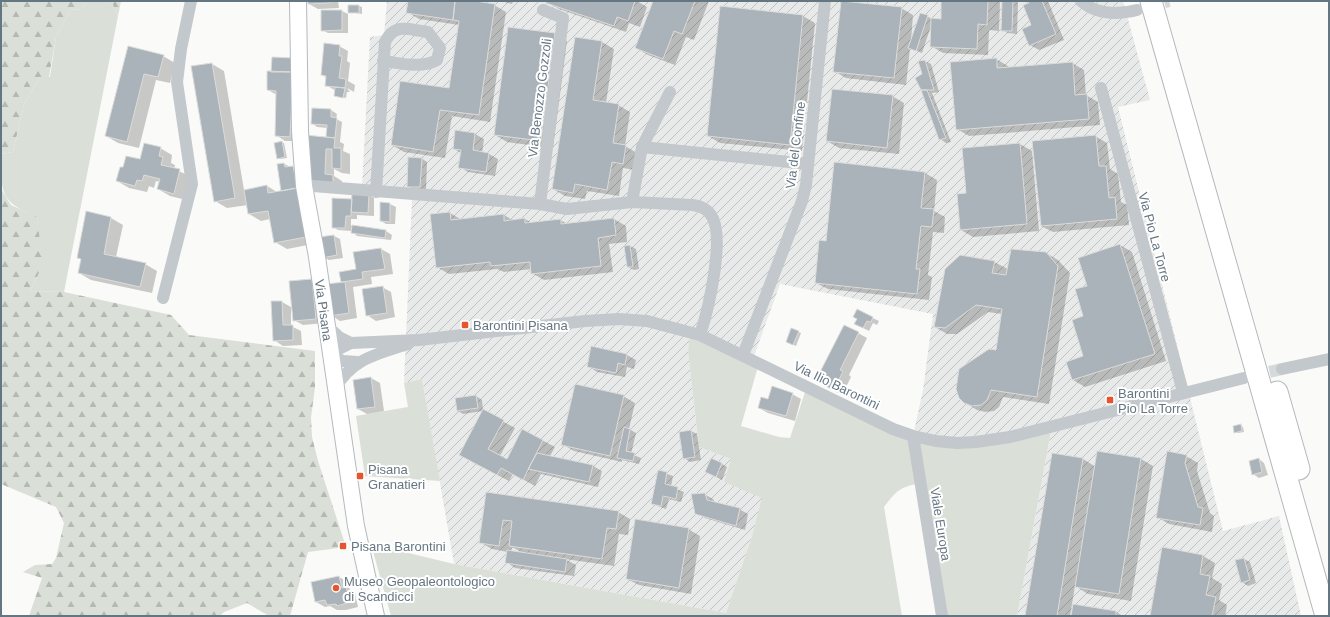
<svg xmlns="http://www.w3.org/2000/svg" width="1330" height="617" font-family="Arial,sans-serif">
<defs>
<pattern id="industrial-furrows" width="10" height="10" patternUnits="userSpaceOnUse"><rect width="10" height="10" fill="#e8e9e9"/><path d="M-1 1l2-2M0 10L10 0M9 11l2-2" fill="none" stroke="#c0c1c2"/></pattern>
<pattern id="forest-firs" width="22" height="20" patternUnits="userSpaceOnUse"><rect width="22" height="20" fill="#dadfd7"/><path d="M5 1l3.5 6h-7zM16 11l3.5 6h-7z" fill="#b4b9b4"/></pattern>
</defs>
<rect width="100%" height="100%" fill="#fafaf8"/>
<!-- industrial -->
<path fill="url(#industrial-furrows)" d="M387 1H1123L1150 100 1118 107 1223 531 1279 516 1301 616H1017L1052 427 999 440 913 436 923 390 933 314 780 284 753 359 690 332 688 352 699 447 731 459 724 482 763 498 752 536 726 613 454 564 422 379 404 383 412 199 362 187 370 37 384 35Z"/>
<!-- green -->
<path fill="#dadfd7" d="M87 1H111L118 16 64 292 30 291 40 271 37 217C0 201 1 194 1 154L13 152 24 104 40 77H50L56 37 71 9 81 10Z
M690 331 759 363 741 426 779 437 790 438 807 386 936 441 1052 426 1017 616H942L921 483C900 487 897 490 884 507L902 616H391L371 544 454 564 726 613 752 536 762 498 724 482 731 459 699 447 688 352Z
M422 379 440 481 365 476 356 416 408 407 404 383Z"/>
<!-- forest -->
<path fill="url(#forest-firs)" d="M1 1H87L81 10 71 9 56 37 49 77H40L24 104 13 152 1 154Z
M111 1H121L118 16Z
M1 189 11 205 37 217 42 257 40 271 30 291 64 292 171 315 189 335 315 351V387L311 418 312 437 318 461 346 547 308 552 290 616H269L247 603 224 612 220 616H29L42 578 23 572 35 565 52 564 56 558 64 523 56 507 1 484Z"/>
<!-- shadow -->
<path fill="#0003" fill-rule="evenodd" d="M309 1H338L339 8 318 9 309 4Z
M409 1 494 5 506 12 490 122 452 116 445 158 404 152 392 145 450 89 459 25 419 19 407 12Z
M501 1H513L512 4Z
M547 1H637L647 7 640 27 629 23 626 32 559 9 547 2Z
M654 1H709L694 40 686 37 675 65 648 55 636 48Z
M942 1H1000L999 31 989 30 988 55 943 53 931 46V26L922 53 910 48 906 85 846 78 834 71 901 8 913 15 911 41 927 16 933 20H942Z
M1003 1H1015L1018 3 1017 34 1008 33 1002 30Z
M1029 1H1048L1064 40 1039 50 1030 45 1032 25Z
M349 6H359L362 7V14L349 12Z
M342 11 348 14V33H328L322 30Z
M803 16 815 23 802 151 720 143 708 136Z
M555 34 567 41 553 148 507 142 495 135Z
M576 38 602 42 614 49 606 103 618 105 630 112 625 146 637 153 635 170 623 168 619 196 587 191 585 199 565 196 553 189Z
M339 46 348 51 347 61 350 63 348 81 355 85 354 92 347 88 350 92H347L346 98 335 96 336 91 326 85 327 78 322 75Z
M129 47 163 56 175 63 170 83 156 80 139 148 118 143 106 136Z
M293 59 299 141H285L276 135 277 95 268 90 276 73Z
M996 59 1008 66 1009 68 1072 63 1084 70 1086 95 1098 102 1100 125 969 136 957 129Z
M925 61 931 64 939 92 932 93 951 142 946 143 940 139 916 78 924 75Z
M212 64 224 71 244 190 267 186 277 192 282 191 284 164 298 170 318 243 287 249 275 242 270 219 261 221 249 214 248 205 227 208 215 201Z
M892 96 904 103 899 154 839 148 827 141Z
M313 109 331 110 337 114 336 119 342 122 340 142 344 144 343 151 350 154V174L342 173 334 169V176L342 181V190L317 189 328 128 317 127 312 123Z
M475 134 484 139 482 153 489 154 498 159 495 176 468 172 460 167 461 153 454 149Z
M1095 136 1107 143 1110 169 1118 174 1121 202 1127 205 1129 225 1053 232 1041 226Z
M281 142 284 143 287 158 281 159 278 158Z
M1020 144 1032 151 1039 231 973 237 961 230 967 194Z
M160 148 172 155 171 163 175 165 174 169 192 177 186 200 170 196 158 189 160 182 156 181 154 188 149 186 147 192 129 188 117 181 124 169Z
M421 158 427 162 426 190 414 189 408 186Z
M835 163 925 173 937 180 934 211 945 217 944 233 933 232 928 275 932 277 929 300 828 289 816 283 827 242Z
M369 195 374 198V216L357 215V219H351V226L386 231 392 235 391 240 357 236 352 231 338 230 333 227 353 200Z
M381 203 390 204 396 207 395 224H386L381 221Z
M87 212 111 218 123 225 116 257 145 264 157 271 152 293 91 280 79 273 82 260 78 257Z
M450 213 462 220 504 215 514 221 525 219 532 223 560 220 568 224 614 219 626 226 627 242 609 244 613 272 544 280 532 273V269L504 272 497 269 449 274 437 267Z
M334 236 340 239 343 258 329 260 323 257Z
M1120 245 1132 252 1166 361 1085 387 1073 380 1068 362 1084 357V317L1088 286Z
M630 246 636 249 639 269 634 270 628 267 625 247Z
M381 249 390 254 393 274 371 277 372 284 353 287 357 318 340 321 331 315 342 283 340 273 357 270Z
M1046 253 1058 260 1070 273 1049 404 1003 397 999 407 994 411 985 412 977 410 964 402 996 351 1002 314 988 312 957 334H947L935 327 994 262 1008 269Z
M312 280 321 285 325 323 303 325 294 320 290 282Z
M382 287 391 292 395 317 376 321 367 315Z
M282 302 291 307V326L301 331 302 345 283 346 274 340Z
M858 311 879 321 877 325 873 323 869 331 861 327 858 318Z
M798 332 801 333 796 346 789 343Z
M858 333 867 338 849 375 851 377 845 389 854 394 852 399 822 384 820 373Z
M627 355 636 360 634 369 627 367 625 377 597 372 588 366Z
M371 378 380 383 384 411 367 414 358 409Z
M792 394 801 399 795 421 768 413 759 408 769 400Z
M476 396 482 400 483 411 515 428 500 456 507 460 523 430 555 447 550 456 593 466 602 471 598 487 541 474 535 486 513 474 509 481 472 462 483 411 463 414 458 411Z
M623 396 635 403 629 429 636 433 631 454 641 458 639 464 622 460V462L574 451 562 444Z
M1240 425 1243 427 1244 432 1238 433 1235 432Z
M691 431 697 434 701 460 690 462 684 458 681 432Z
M1098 452 1141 459 1153 466 1131 601 1088 594 1075 586 1070 616H1026L1083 459 1096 467Z
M1186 456 1198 463 1197 471 1210 513 1214 516 1212 532 1169 524 1157 517Z
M1259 459 1264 463 1268 475 1259 478 1253 474Z
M722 464 727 467 722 480 706 472Z
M659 471 673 476 671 487 684 492 681 502 669 499 666 509 652 504Z
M487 493 618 512 630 519 628 535 619 534 614 566 565 559 576 565 574 576 515 568 506 562 508 552 492 549 480 542ZM512 547 523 553 511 551Z
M704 494 713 499 715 503 739 509 748 514 745 530 705 518 696 513Z
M688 529 700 536 691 594 639 585 627 579Z
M1163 549 1203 556 1215 563 1212 578 1222 584 1219 600 1227 605 1225 616H1151Z
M1244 559 1250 562 1256 583 1248 586 1242 582Z
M339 577 348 582 350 591 355 593 358 607 346 610H337L330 606 325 607 316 602 312 582Z
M1074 605 1116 612 1123 616H1072Z"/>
<!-- building -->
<path fill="#aab3b9" stroke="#dcdcda" d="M308 1H330V3L308 4Z
M408 1H455L453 20 406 13Z
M455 1H475L495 4 479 115 440 110 433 152 391 145 400 81 449 88 459 21 453 20Z
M546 1H635L628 21 617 17 614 26 546 3Z
M653 1H695L682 34 674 31 663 59 635 48Z
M841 1 902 7 894 78 833 72Z
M941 1H988L987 25 978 24 977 49 930 47 931 18 941 19Z
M1002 1H1013L1012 31H1001Z
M1028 1H1042L1056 34 1029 46 1022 29 1031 25 1023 5 1029 3Z
M348 5H359V13H348Z
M720 6 803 15 790 145 707 136Z
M321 10H342V30L321 31Z
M920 13 928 15 916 51 908 48Z
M508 27 555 33 541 141 494 135Z
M575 37 602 41 593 100 619 104 613 143 626 145 623 164 612 162 607 190 575 184 573 193 552 189Z
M324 43 340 45 339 56H342L339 78 346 79 345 88 325 86 326 76 321 75Z
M128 46 164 55 158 77 144 74 127 142 105 136Z
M272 57 293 58V72H271Z
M997 58V68L1073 62 1075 95 1087 94 1089 119 956 130 950 62Z
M925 60 934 90H921L915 78 922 74 918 61Z
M212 63 235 198 214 202 191 66Z
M267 71 293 72 290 137 275 136 276 91 267 90Z
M335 87 345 88 343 98 334 96Z
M832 89 893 95 887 148 826 141Z
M921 90H927L946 138 939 140Z
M312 108 331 109V117L337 118 335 138 326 137 327 125 311 124Z
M455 130 475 133 473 150 489 153 486 172 458 168 461 150 453 149Z
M305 135 335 138 334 148H341V169L332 168V149H326L325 174 333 175V185L307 184Z
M1096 135 1099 166H1106L1109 198 1115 197 1117 219 1041 226 1032 141Z
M282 141 285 157 277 159 274 143Z
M144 143 161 147 159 156 163 157 161 165 180 169 174 194 157 189 160 179 144 175 142 181 137 180 135 186 116 181 120 167H123L126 156 140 159Z
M1020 143 1027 224 960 230 957 194 966 193 962 148Z
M408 157 422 158 420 187H407Z
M834 162 925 172 921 208 934 209 932 227 921 226 916 269H920L917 294 815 283 819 240 826 241Z
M284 163 285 167 293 166 297 188 281 191 277 164Z
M267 185 268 193 297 188 306 237 274 243 268 211 248 214 244 190Z
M352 193 369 194 368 213 351 212Z
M332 198 352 199 351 216H346L345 228H332Z
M380 202 390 203V222L380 221Z
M86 211 111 217 104 254 146 263 140 287 78 273 81 259 77 258Z
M450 212 451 220 504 214V221L525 218V223L561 219V224L614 218 616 235 598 238 601 266 531 274 530 262 491 266 490 262 436 268 430 214Z
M352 225 386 230 385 238 351 233Z
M334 235 337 255 322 258 319 237Z
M1120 244 1155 354 1072 380 1066 362 1083 356 1072 320 1083 316 1075 289 1087 286 1078 258Z
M630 245 633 267H627L624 246Z
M381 248 385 269 362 272 363 279 341 282 339 272 356 269 353 252Z
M1011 249 1046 252 1058 266 1037 397 991 390 987 400 981 405 972 406 964 403 959 398 956 389 959 369 989 349 996 350 1002 309 976 305 945 328 934 327 945 269 960 255 995 261 992 273 1006 275Z
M312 279 316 319 293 321 289 281Z
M345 282 349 313 330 316 326 284Z
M383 286 387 313 366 316 362 289Z
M271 301H282L283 325H293V340L273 341Z
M857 309 873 317 871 322 867 321 863 328 854 324 857 319 853 317Z
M844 325 859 332 840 370 843 371 837 384 846 388 843 395 812 379 817 370 820 372Z
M791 328 799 331 793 345 786 342Z
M591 346 627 354 625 365 618 363 616 373 587 367Z
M371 377 375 407 357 409 353 380Z
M575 384 624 395 610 456 561 445Z
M772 386 793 393 786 416 758 408 761 397 768 399Z
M476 395 478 408 457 411 455 398Z
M483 409 504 420 488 449 507 459 522 429 543 440 523 480 501 468 497 475 459 455Z
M1241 424 1242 431 1234 433 1233 426Z
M624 427 630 429 626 451 635 453 633 461 617 458Z
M691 430 695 457 683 459 679 432Z
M1097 451 1141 458 1119 594 1075 587Z
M1167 451 1187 455 1185 463 1198 507 1203 508 1200 525 1156 518Z
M537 453 593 465 589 482 528 469Z
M1052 453 1083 458 1057 616H1025Z
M711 458 722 463 716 477 705 472Z
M1259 458 1262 472 1252 475 1249 461Z
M658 470 667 472 665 484 678 487 676 499 663 496 661 506 651 504Z
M486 492 619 511 616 529 607 528 602 559 509 546 512 521 503 520 499 546 479 543Z
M705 493 707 500 740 508 736 526 695 514 691 494Z
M635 519 689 528 679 588 626 579Z
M1162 547 1203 555 1200 574 1210 576 1206 595 1216 597 1212 616H1150Z
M507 550 567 559 565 572 505 563Z
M1244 558 1250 580 1241 583 1235 560Z
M339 576 342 588 346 587 350 602 337 606 336 604 327 605 325 600 315 602 311 582Z
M1073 604 1116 611V616H1071Z"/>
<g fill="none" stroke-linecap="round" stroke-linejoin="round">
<!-- street-tunnel -->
<path stroke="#d5d9db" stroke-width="12" stroke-dasharray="12 6" stroke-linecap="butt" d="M1147 7 1169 1
M1252 376 1282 369"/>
<defs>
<path id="secondary" d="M298 1 300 131 304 186 317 257 356 526 376 616"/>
<path id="highway" d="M1151 1 1326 616
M1277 392 1299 469"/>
</defs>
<!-- secondary casing -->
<use href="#secondary" stroke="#b3babf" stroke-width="18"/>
<!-- highway casing -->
<use href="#highway" stroke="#b4b9bd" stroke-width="23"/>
<!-- street -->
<path stroke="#c3c8cc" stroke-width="12" d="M1081 1C1097 15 1117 15 1137 10
M1101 88 1183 392
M642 147 670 92
M313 186 540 204 567 209 632 202 693 205C700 206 707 209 711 215 726 236 708 311 700 335
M376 192 385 42C395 22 408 30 428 32L440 48 437 60C421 69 401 63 383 61
M632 202 642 147 808 164
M540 204 563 18 543 10
M163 298 192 184 177 82 181 49 191 1
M328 327 339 337 351 343
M743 355 802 201 806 185 825 1
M357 362 343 361 331 356 337 350 351 343 419 340 585 321 619 319 647 321 700 335 893 429 913 436 936 441 957 443 976 442 1010 437 1244 378
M1282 369 1329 359
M335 389C351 359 377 354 408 344
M913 436 942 616"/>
<!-- secondary -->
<use href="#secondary" stroke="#fff" stroke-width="16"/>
<!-- highway -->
<use href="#highway" stroke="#fff" stroke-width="21"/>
</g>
<!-- markers -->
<g fill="#e4572e" stroke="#fff" stroke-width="1.5">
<rect x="461" y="321" width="8" height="8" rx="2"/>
<rect x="1106" y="396" width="8" height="8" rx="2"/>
<rect x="356" y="472" width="8" height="8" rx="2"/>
<rect x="339" y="542" width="8" height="8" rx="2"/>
<circle cx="336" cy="588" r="4"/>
</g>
<g text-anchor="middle" stroke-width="4" stroke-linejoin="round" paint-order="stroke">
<!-- street labels -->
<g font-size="13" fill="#657683" stroke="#fff">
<text transform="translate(539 98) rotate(-83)" y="5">Via Benozzo Gozzoli</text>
<text transform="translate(795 145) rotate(-83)" y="5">Via del Confine</text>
<text transform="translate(1155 237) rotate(75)" y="5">Via Pio La Torre</text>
<text transform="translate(324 310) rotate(82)" y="5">Via Pisana</text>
<text transform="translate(837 385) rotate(26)" y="5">Via Ilio Barontini</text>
<text transform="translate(941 524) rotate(81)" y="5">Viale Europa</text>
</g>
<!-- poi labels -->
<g font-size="13" fill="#657683" stroke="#fff" text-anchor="start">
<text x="473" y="330">Barontini Pisana</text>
<text x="1118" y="398">Barontini<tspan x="1118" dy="15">Pio La Torre</tspan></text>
<text x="368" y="474">Pisana<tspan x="368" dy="15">Granatieri</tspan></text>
<text x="351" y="551">Pisana Barontini</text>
<text x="344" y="586">Museo Geopaleontologico<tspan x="344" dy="15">di Scandicci</tspan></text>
</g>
</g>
<!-- border -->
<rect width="1330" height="617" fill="none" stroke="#657683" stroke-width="4"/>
</svg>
